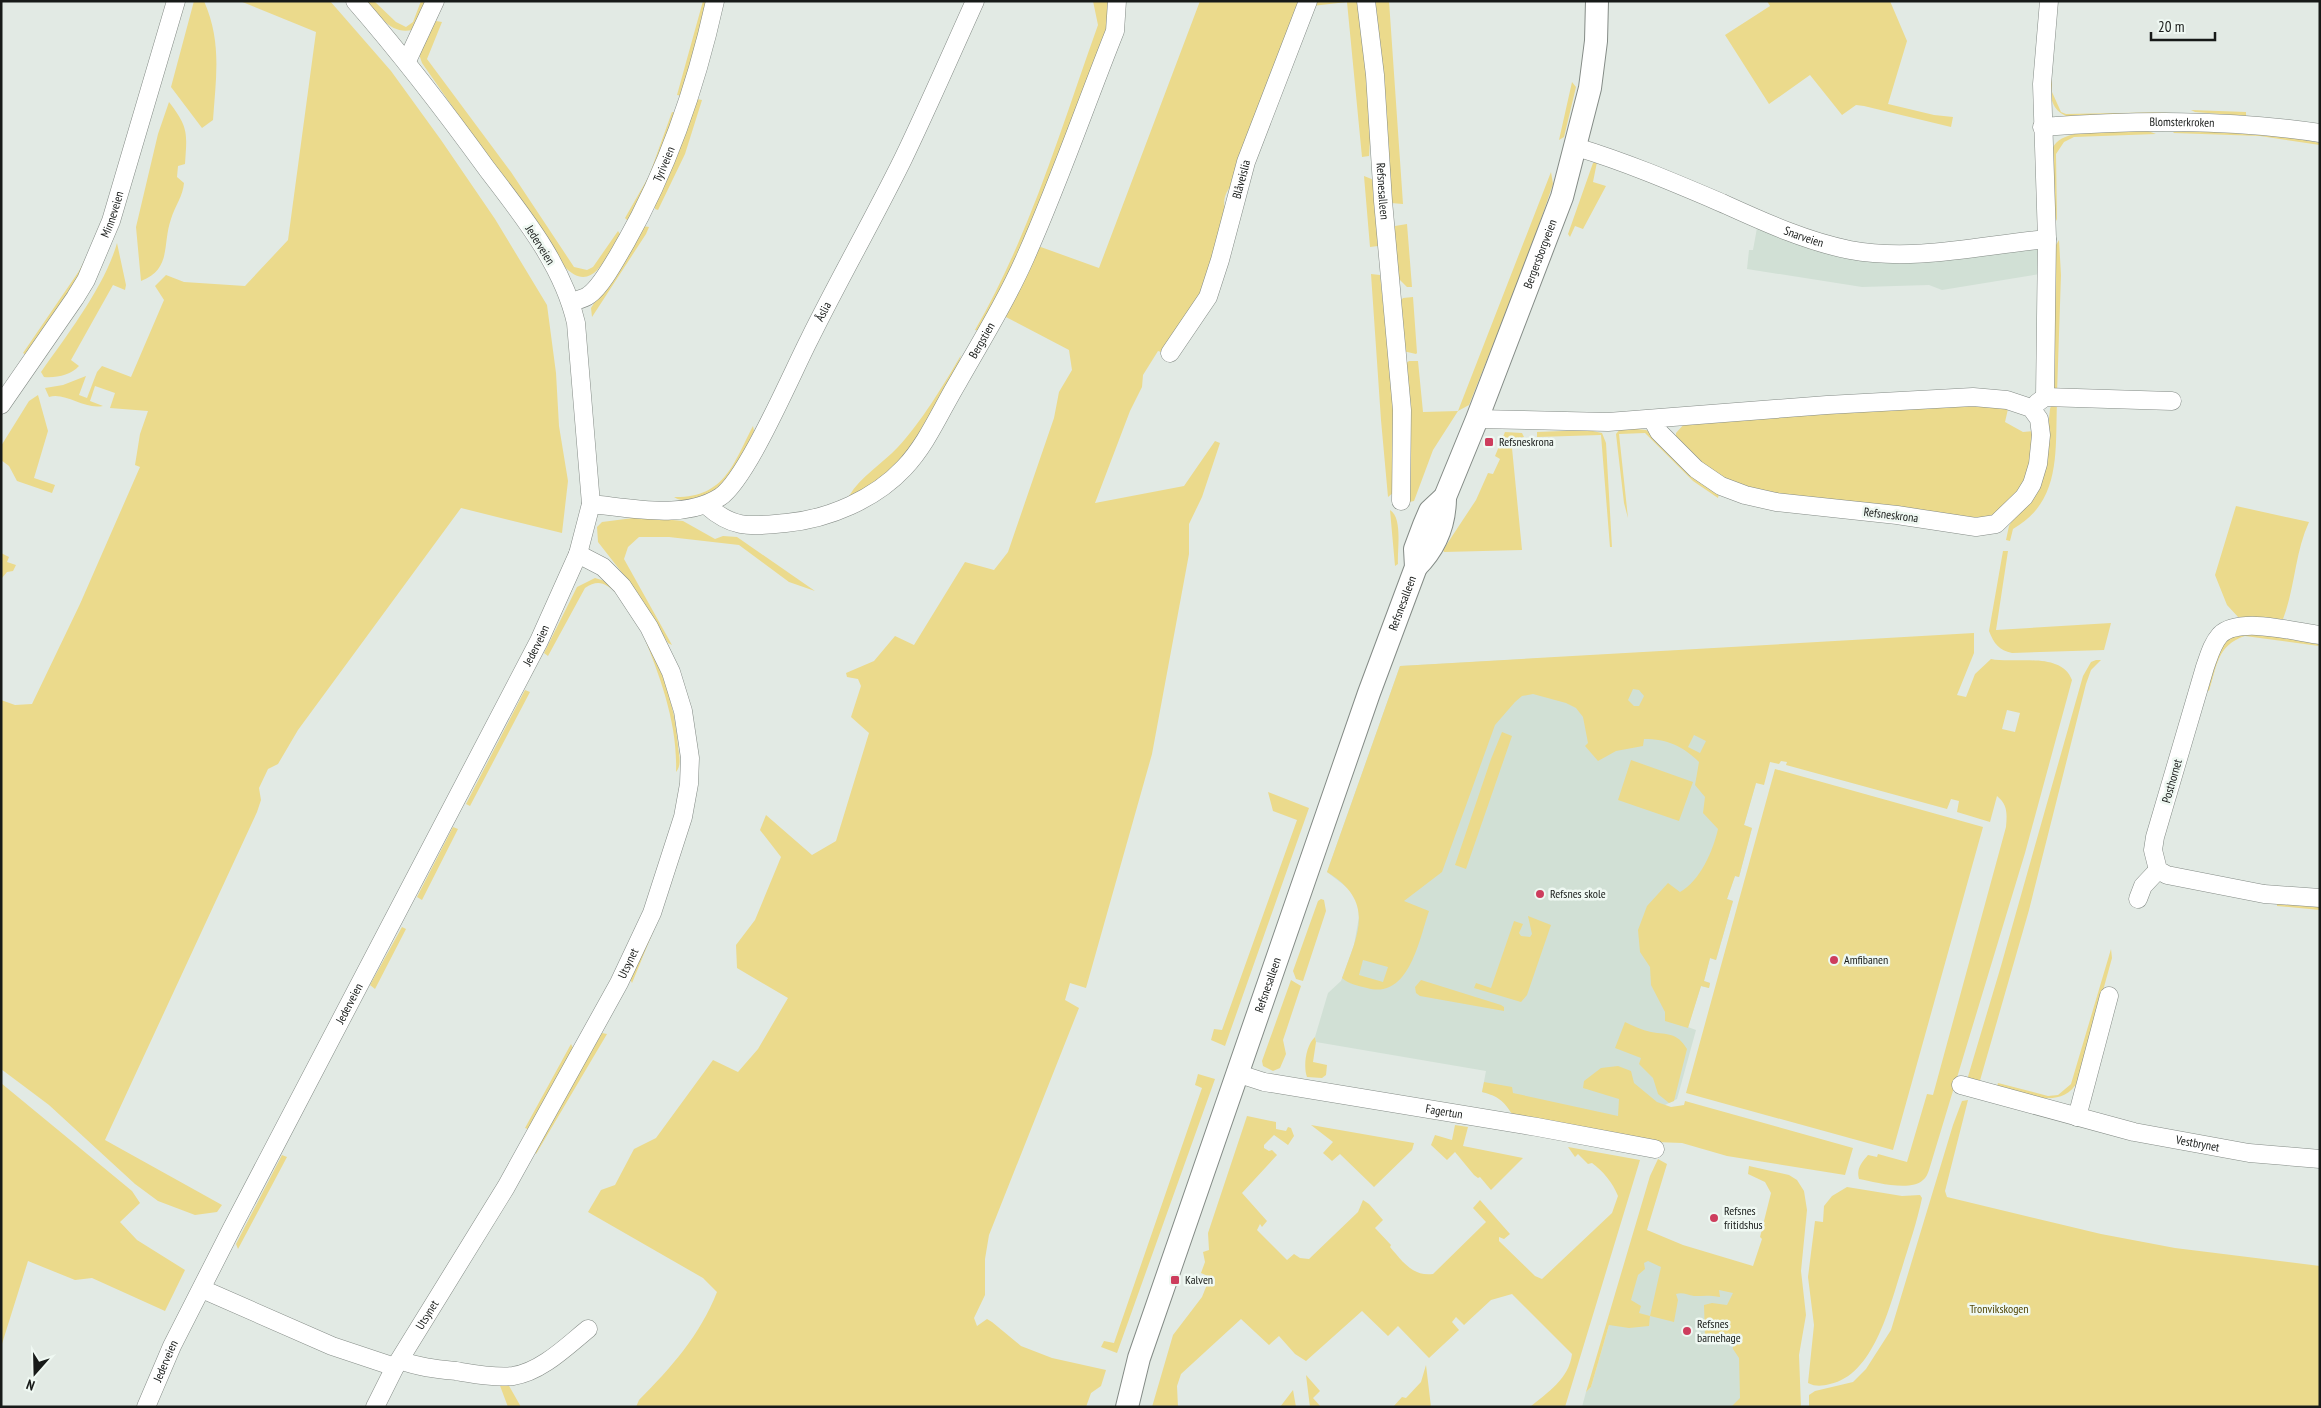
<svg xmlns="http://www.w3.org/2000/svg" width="2321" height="1408" font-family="'PT Sans Narrow',sans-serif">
<rect width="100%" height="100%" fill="#e2eae4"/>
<!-- built -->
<path fill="#d1e0d5" d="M1757 228 1821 248 2034 243 2039 253 2040 274 1942 290 1929 285 1862 287 1747 269 1749 250H1753Z
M1781 645 1756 783 1744 825 1752 828 1739 877 1735 876 1727 899 1733 901 1716 960 1710 958 1704 981 1710 983 1709 988 1701 986 1688 1027 1696 1030 1677 1099 1665 1105 1656 1142 1512 1114 1504 1102 1497 1096 1482 1092 1486 1071 1316 1042 1315 1037 1328 993 1341 981 1354 945 1359 917 1358 903 1349 889 1327 872 1400 666Z
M1647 1254 1734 1279 1766 1407H1582L1586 1392 1591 1387 1609 1325Z"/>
<!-- green -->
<path fill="#ebda8c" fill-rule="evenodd" d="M194 1H204C222 42 216 77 213 120L202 128 171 87Z
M240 1H330L391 71 441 140 495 219 547 305 556 373 559 426 568 481 562 533 461 508 298 730 278 764 268 769 259 788 261 800 257 812 105 1140 222 1205 217 1212 195 1215 158 1201 135 1184 49 1105 1 1069V700L15 705 32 704 80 604 140 467 135 465 140 434 148 411 110 408 115 393 95 386 90 401 103 406C84 410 66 392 49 397L45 388 63 385 86 376 79 395 87 398 97 372 102 366 131 377 164 300 155 286 166 275 184 282 245 286 288 240 316 32Z
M367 1H374L396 22 406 27 413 22 421 1H428L412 30C391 35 379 15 367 1Z
M703 1H709L684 96 677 95Z
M1093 1H1111V17L1026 244 981 331 975 330C1030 235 1061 128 1098 25Z
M1200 1H1302L1235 180C1225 193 1221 200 1227 216L1201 299 1164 353 1158 351 1143 375 1142 387 1130 411 1095 503 1184 486 1215 441 1220 443 1202 497 1189 524V554L1152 754 1086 988 1070 983 1065 1000 1079 1008 989 1235 985 1259V1295L974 1318 977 1326 987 1319 992 1322 1021 1346 1052 1358 1106 1370 1101 1386 1091 1393 1086 1407H636L639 1400C671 1368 700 1335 717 1292L703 1278 588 1212 601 1190 615 1185 634 1149 656 1138 713 1060 738 1072 758 1049 788 998 737 968 736 945 755 920 781 857 760 830 766 815 812 855 836 841 869 733 851 717 861 686 858 679 847 677 846 673 874 661 895 636 914 645 965 562 994 570 1008 552 1054 418 1059 392 1072 370 1069 350 1002 315 1038 246 1099 268Z
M1313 1H1361L1371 128 1369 156 1362 157 1347 2 1312 6Z
M1373 1H1389L1403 204 1391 203Z
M1767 1H1890L1907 41 1888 104 1934 115 1953 117 1951 127 1864 106 1856 105 1842 115 1810 75 1769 104 1725 35 1770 6Z
M436 21 442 22 427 59 511 172 574 267 587 270 593 267 618 231 620 234C606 257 592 297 563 265L422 63 419 54Z
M2052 63V92L2061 112 2066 114 2173 112 2069 117C2045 110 2050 83 2052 63Z
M1572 82 1576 87 1564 137 1559 140Z
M697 99 702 100 685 154 658 210 655 209V203Z
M169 102C189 128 187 133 185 164L178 166 177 177 184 183C183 196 175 206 171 219 162 245 172 269 141 281L136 227 158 134Z
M2191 110 2246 112V116L2195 112Z
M672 112 677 113 640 205 627 220 625 218 649 176Z
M2148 131 2156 134 2074 137 2064 142 2056 154 2057 221 2055 217C2054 198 2049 170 2052 151 2056 124 2127 132 2148 131Z
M2206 131 2289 137 2320 143V145L2260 136 2173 133 2174 132Z
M1597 162 1593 182 1606 186 1583 229 1575 226 1570 237 1568 234 1593 163Z
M1551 172 1553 184 1529 254 1469 405 1458 411 1433 450 1414 501 1409 502 1405 364 1409 361H1418L1423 412 1458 411Z
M1364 176 1374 180 1378 246 1370 247Z
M1407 224 1412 287H1407L1397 277 1392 229 1395 226Z
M643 226 649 227 646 234 592 317 591 308Z
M2059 240 2061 275 2057 393 2052 392 2056 245Z
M117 243 126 285 125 290 113 285 71 360 79 366C71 375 57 378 44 377L41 372C67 335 105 286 117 243Z
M89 252C77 289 48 322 26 355L23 353 79 271Z
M1371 274 1380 275 1394 403 1393 493 1388 497 1381 420Z
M1413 297 1417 353 1416 354 1403 351 1399 303 1403 298Z
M961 355 954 379 914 444 882 480 853 498 849 496C861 476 882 464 898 447 920 424 945 383 961 355Z
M38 395 48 431 34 478 55 485 52 493 17 481 9 466 1 460V446L29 401Z
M2057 402C2055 451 2062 501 2013 529L2010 541 2006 540 2009 526 2044 465 2050 409 2052 403Z
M1987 405 2008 409 2005 422 2023 432 2035 431 2026 487 1993 517 1976 520 1775 496 1725 482 1703 466 1676 439V433L1685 423 1896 408Z
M753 426 754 431C740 459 728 494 693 500 686 501 680 501 674 497 725 498 733 464 753 426Z
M1629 428 1646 430 1654 434 1719 493 1718 498 1693 481 1645 433 1619 434 1628 518 1624 503 1616 434 1620 429Z
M1588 430 1602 433 1606 443 1612 547H1610L1601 435 1537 437V432Z
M1505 432 1522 433 1524 437 1511 438 1522 550 1444 552 1443 550 1476 500 1488 473 1493 474 1500 459 1495 456Z
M2236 506 2309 522C2295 552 2295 588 2283 619L2239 618 2227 605 2215 575Z
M1390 510C1403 518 1397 550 1398 564L1395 566Z
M641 517 683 521 715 539 723 536 737 537 815 591 789 582 739 545 669 537H639L628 547 624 559 672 645 668 643 637 592 598 542 597 527 602 522Z
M2003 551H2008L1996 630 2111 623 2104 650 2012 653C1999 650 1994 644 1989 631Z
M1 553 9 557 7 562 16 565 13 571 7 572 2 578Z
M595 578 605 581 617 594C606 583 598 579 585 588L548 656 544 653 577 587Z
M642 632C662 667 675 705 678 746 679 755 682 765 676 772 678 724 660 676 642 632Z
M1974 633V653L1957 695 1966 697 1975 674 1991 659C2014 664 2061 651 2072 680L2025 853 1929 1170C1928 1173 1926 1178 1923 1180 1911 1192 1874 1182 1859 1179 1856 1169 1862 1162 1868 1155L1877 1157 1878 1154 1907 1162 1927 1094 1933 1095 2006 827C2007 814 2008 805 1997 796L1990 822 1957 812 1959 801 1951 799 1947 809 1786 765 1787 762 1781 761 1779 764 1770 762 1764 785 1756 783 1744 825 1752 828 1739 877 1735 876 1727 899 1733 901 1716 960 1710 958 1704 981 1710 983 1709 988 1701 986 1688 1028 1665 1021V1012L1651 985 1650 967 1640 952 1638 930 1647 906 1668 883 1680 892C1700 881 1713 851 1718 829L1703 813 1705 797 1695 785 1699 762C1683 746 1667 739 1644 739L1643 746 1616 751 1598 761 1585 746 1588 743 1583 717 1576 708 1566 703 1533 694 1522 696 1515 702 1495 725 1442 872 1404 901 1429 911C1419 940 1409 1000 1367 988 1359 986 1348 984 1342 978 1358 934 1376 902 1327 872L1400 666ZM1633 689 1639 690 1644 696 1639 706H1634L1628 700ZM2007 710 2020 713 2015 732 2002 729ZM1694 735 1706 741 1700 753 1688 747ZM1363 960 1388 967 1383 982 1359 975Z
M2250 633 2316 642 2319 646 2245 636C2217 645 2217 666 2209 691L2206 690 2222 645 2233 635Z
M2096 660H2101L2091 670 2086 684 2029 910 1979 1084 1967 1080 2001 966 2083 676 2091 662Z
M525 690 530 692 470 806 466 804Z
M1502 732 1512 736 1466 869 1455 865 1491 759Z
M1631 760 1693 782 1679 821 1618 800Z
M1775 769 1983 827 1893 1150 1686 1093Z
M1268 792 1309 808 1225 1046 1211 1040 1214 1029 1222 1030 1297 820 1273 811Z
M453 827 458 829 422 900 417 897Z
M1321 899 1324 900 1326 911 1303 981 1296 979 1293 971 1318 901Z
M2277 903 2320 907V910L2277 906Z
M660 915 632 983 630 979Z
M1528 916 1551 925 1527 995 1521 1002 1474 988 1476 983 1491 988 1514 921 1523 924 1519 933 1521 936 1530 937 1532 934Z
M402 927 406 929 375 989 370 985Z
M2111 949 2112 958 2078 1081C2061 1112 2023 1093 1997 1086L1998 1083 2048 1096 2058 1095 2071 1084Z
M1291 980 1301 986 1283 1040 1286 1054 1280 1068 1273 1071 1263 1066 1262 1061Z
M1421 980 1501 1005 1504 1007V1011L1420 996 1416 993 1415 987Z
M1625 1022C1633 1026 1642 1030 1651 1032 1668 1035 1677 1032 1687 1049L1674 1101 1669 1103 1658 1094 1653 1078 1639 1064 1641 1058 1615 1048Z
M602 1033 607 1034 536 1154 534 1151Z
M1315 1037 1316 1042 1313 1062 1327 1065 1326 1075 1322 1078 1307 1077C1303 1066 1306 1045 1315 1037Z
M571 1044 573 1048 528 1129 525 1128Z
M1618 1066 1631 1071 1634 1083 1657 1102 1671 1107 1684 1105 1685 1101 1853 1148 1845 1175 1727 1156 1682 1143 1656 1142 1512 1114C1504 1101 1498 1096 1482 1092L1484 1082 1512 1087 1513 1093 1618 1116 1619 1099 1583 1088 1584 1081 1601 1068Z
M1198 1074 1215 1079 1117 1353 1101 1347 1104 1341 1114 1343 1202 1088 1195 1085Z
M1 1083 132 1191 140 1203 120 1222 137 1240 185 1270 165 1311 92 1278 75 1280 28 1261 1 1347Z
M1968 1100 1945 1191 1947 1197 2101 1234 2175 1248 2320 1266V1407H1809V1395L1815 1391 1853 1382 1866 1369 1891 1330 1953 1125 1962 1101Z
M1247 1116 1276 1122V1129L1286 1131 1288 1127 1291 1128 1294 1136 1288 1145 1274 1135 1264 1145V1148L1269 1151 1272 1150 1277 1155 1242 1193 1267 1221 1262 1227 1260 1224 1257 1230 1287 1260 1294 1254 1300 1258 1309 1259 1358 1212 1363 1200 1369 1204 1383 1220 1375 1228 1391 1245 1390 1247C1402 1261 1413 1277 1433 1274L1486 1222 1473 1208 1480 1200 1510 1234 1504 1239 1499 1237V1241L1535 1276 1542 1279 1612 1213 1618 1196C1613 1183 1603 1171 1592 1163L1588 1164 1578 1154 1575 1157 1568 1147 1640 1160 1565 1407H1530C1548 1392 1569 1379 1572 1354L1512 1294 1491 1300 1464 1325 1456 1317 1452 1322 1459 1330 1429 1358 1398 1326 1388 1336 1362 1311 1306 1361 1295 1354 1279 1336 1269 1345 1241 1319 1181 1374 1177 1386 1178 1407H1152L1173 1335 1202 1297 1210 1277 1201 1273 1205 1262 1203 1252 1209 1250 1208 1233Z
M1311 1125 1414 1143 1412 1150 1374 1187 1340 1154 1332 1161 1323 1153 1333 1142Z
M1455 1125 1468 1127 1463 1146 1523 1158 1491 1190 1480 1177 1478 1178 1474 1175 1455 1152 1447 1160 1431 1145 1435 1135 1452 1140Z
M282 1155 287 1157 238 1249 236 1244Z
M1658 1159 1667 1164 1647 1230 1683 1245 1753 1266 1762 1239 1760 1237 1771 1193 1765 1182 1748 1174 1749 1166 1789 1175 1797 1180 1804 1191 1807 1210 1801 1271 1806 1315 1799 1355 1801 1407H1731L1740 1398 1739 1358 1733 1349 1732 1335 1705 1336 1704 1305 1712 1303 1727 1305 1733 1293 1719 1290 1720 1297C1710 1295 1703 1296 1694 1296 1687 1295 1683 1292 1676 1294L1678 1300 1674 1322 1650 1316 1649 1326 1629 1328 1609 1325 1591 1387 1586 1392 1650 1176ZM1648 1261 1661 1267 1650 1316 1639 1313 1641 1306 1631 1300 1638 1275 1645 1269 1644 1263Z
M1847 1187 1902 1196 1920 1195 1922 1198C1917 1222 1909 1245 1902 1268 1890 1305 1874 1375 1830 1384 1822 1386 1816 1387 1808 1383L1814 1325 1808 1277 1815 1221 1823 1222 1824 1206 1832 1196Z
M1426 1365 1431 1407H1393L1402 1397 1406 1398 1421 1382Z
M1306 1375 1320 1391 1313 1398 1321 1407H1310Z
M499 1383 508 1384 521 1407H508Z
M1293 1390 1296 1407H1280Z"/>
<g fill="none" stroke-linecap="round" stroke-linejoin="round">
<defs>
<g id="minor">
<path id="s1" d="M1366 1 1375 75 1383 201 1402 410 1401 501"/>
<path d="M407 61 435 1"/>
<path id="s2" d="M2042 127C2136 120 2227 119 2320 133"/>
<path id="s3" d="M1576 147C1626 162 1675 183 1722 203 1764 222 1805 241 1850 250 1915 262 1982 245 2047 239L2042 84 2049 1"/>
<path id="s4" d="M571 302C577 300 584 299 589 295 602 286 617 257 626 242 669 166 696 87 715 1"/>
<path id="s5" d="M1170 353 1208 297 1220 260 1246 162 1308 1"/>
<path d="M2045 397 2047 239"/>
<path d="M2037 403 2045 397 2172 401"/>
<path id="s6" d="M1 405 75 298 86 280 111 221 176 1"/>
<path d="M1477 419 1608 422 1827 405 1973 397 2007 400 2031 408 2039 419 2041 435 2038 464 2032 484 2024 497 1996 524 1976 527 1897 515 1776 502 1745 495 1721 486 1696 469 1659 432 1652 419"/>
<path id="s7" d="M591 504C631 508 684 520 720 497 747 479 792 373 809 340 839 279 873 220 903 159 928 107 951 54 975 1"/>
<path id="s8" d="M706 505C734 530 751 526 786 523 829 519 875 499 904 468 927 444 941 410 958 382 982 340 1007 299 1026 256 1059 182 1085 106 1115 31L1117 1"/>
<path d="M2320 635C2296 632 2239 616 2220 635 2212 644 2209 656 2205 667L2155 837 2153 850 2158 870 2167 875 2264 894 2320 898"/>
<path d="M2138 899 2143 886 2158 870"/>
<path id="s9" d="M1236 1073 1264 1082 1537 1127 1655 1149"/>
<path id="s10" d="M1961 1085 2134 1132 2249 1153 2320 1159"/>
<path d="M2077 1117 2109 996"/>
<path d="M202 1289 332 1346 395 1367"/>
<path d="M400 1360C417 1367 437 1369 456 1371 474 1374 495 1378 513 1376 541 1372 567 1346 588 1329"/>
<path id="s11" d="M146 1407 172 1346 232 1228 539 641 578 554 591 504 576 323C563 265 522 215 487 169 445 111 402 55 355 1"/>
<path id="s12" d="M375 1407 395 1367 506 1187 619 983 652 913 683 817 689 784 690 758 683 711 671 672 649 627 622 586 603 567 578 554"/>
</g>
<g id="tertiary">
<path d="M1416 567C1435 548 1445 524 1445 497"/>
<path id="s13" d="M1127 1407 1139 1358 1369 693 1416 567 1415 549 1424 525 1430 511 1445 497 1477 419 1562 197 1590 88 1596 41 1597 1"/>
</g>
</defs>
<!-- minor casing -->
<use href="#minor" stroke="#848b86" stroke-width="19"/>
<!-- tertiary casing -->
<use href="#tertiary" stroke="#848b86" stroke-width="24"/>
<!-- minor -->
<use href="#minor" stroke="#fff" stroke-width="18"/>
<!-- tertiary -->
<use href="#tertiary" stroke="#fff" stroke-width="22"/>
</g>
<!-- markers -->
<g fill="#cd3d5d" stroke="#eff8f2" stroke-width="2">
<rect x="1484" y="437" width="10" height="10" rx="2.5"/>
<circle cx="1540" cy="894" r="5"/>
<circle cx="1834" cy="960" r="5"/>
<circle cx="1714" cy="1218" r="5"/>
<rect x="1170" y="1275" width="10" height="10" rx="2.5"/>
<circle cx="1687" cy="1331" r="5"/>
</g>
<g text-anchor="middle" stroke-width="5" stroke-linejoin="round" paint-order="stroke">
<!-- street labels -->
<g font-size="12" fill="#171a18" stroke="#eff8f2">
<text dy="4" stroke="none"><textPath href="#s2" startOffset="140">Blomsterkroken</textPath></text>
<text dy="4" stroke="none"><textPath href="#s4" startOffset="171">Tyriveien</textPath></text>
<text dy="4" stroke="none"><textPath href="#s5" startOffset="190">Blåveislia</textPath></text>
<text dy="4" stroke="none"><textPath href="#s1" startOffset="191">Refsnesalleen</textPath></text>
<text dy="4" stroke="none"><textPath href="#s6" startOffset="222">Minneveien</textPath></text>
<text dy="4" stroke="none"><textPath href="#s3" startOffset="245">Snarveien</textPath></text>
<text transform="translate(540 245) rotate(58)" y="4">Jederveien</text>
<text dy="4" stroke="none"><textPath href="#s13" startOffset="1229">Bergersborgveien</textPath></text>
<text dy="4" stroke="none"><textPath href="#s7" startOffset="345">Åslia</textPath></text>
<text dy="4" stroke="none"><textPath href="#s8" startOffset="368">Bergstien</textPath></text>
<text transform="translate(1891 515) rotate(7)" y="4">Refsneskrona</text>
<text dy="4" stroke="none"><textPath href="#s13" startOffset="850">Refsnesalleen</textPath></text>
<text dy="4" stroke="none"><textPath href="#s11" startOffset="856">Jederveien</textPath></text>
<text transform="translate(2172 781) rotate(-74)" y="4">Posthornet</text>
<text dy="4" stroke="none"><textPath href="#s12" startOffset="511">Utsynet</textPath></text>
<text dy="4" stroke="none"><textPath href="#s13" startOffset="445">Refsnesalleen</textPath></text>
<text dy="4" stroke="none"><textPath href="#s11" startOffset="452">Jederveien</textPath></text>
<text dy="4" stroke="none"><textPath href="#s9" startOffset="212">Fagertun</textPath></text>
<text dy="4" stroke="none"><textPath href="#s10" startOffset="244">Vestbrynet</textPath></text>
<text dy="4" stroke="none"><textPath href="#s12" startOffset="106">Utsynet</textPath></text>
<text dy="4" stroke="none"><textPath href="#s11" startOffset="50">Jederveien</textPath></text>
</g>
<!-- poi labels -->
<g font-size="12" fill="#171a18" stroke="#eff8f2" text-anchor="start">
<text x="1499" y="446">Refsneskrona</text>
<text x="1550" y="898">Refsnes skole</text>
<text x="1844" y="964">Amfibanen</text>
<text x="1724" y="1215">Refsnes<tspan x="1724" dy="14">fritidshus</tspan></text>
<text x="1185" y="1284">Kalven</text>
<text x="1697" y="1328">Refsnes<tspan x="1697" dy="14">barnehage</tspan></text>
</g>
<!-- park labels -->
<g font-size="12" fill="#534705" stroke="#eff8f2">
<text x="1999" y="1313">Tronvikskogen</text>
</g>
</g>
<!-- border -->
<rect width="2321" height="1408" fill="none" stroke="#171a18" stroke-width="5"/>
<!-- north arrow -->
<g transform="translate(35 1373) rotate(200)" stroke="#eff8f2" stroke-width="4" paint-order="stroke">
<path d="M0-4L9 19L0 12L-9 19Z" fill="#171a18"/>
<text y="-8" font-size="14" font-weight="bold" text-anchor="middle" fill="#171a18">N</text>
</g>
<!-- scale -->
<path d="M2151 32v8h64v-8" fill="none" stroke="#171a18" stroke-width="2.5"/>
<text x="2158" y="32" font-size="15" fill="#171a18" stroke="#eff8f2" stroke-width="4" paint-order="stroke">20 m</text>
</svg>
